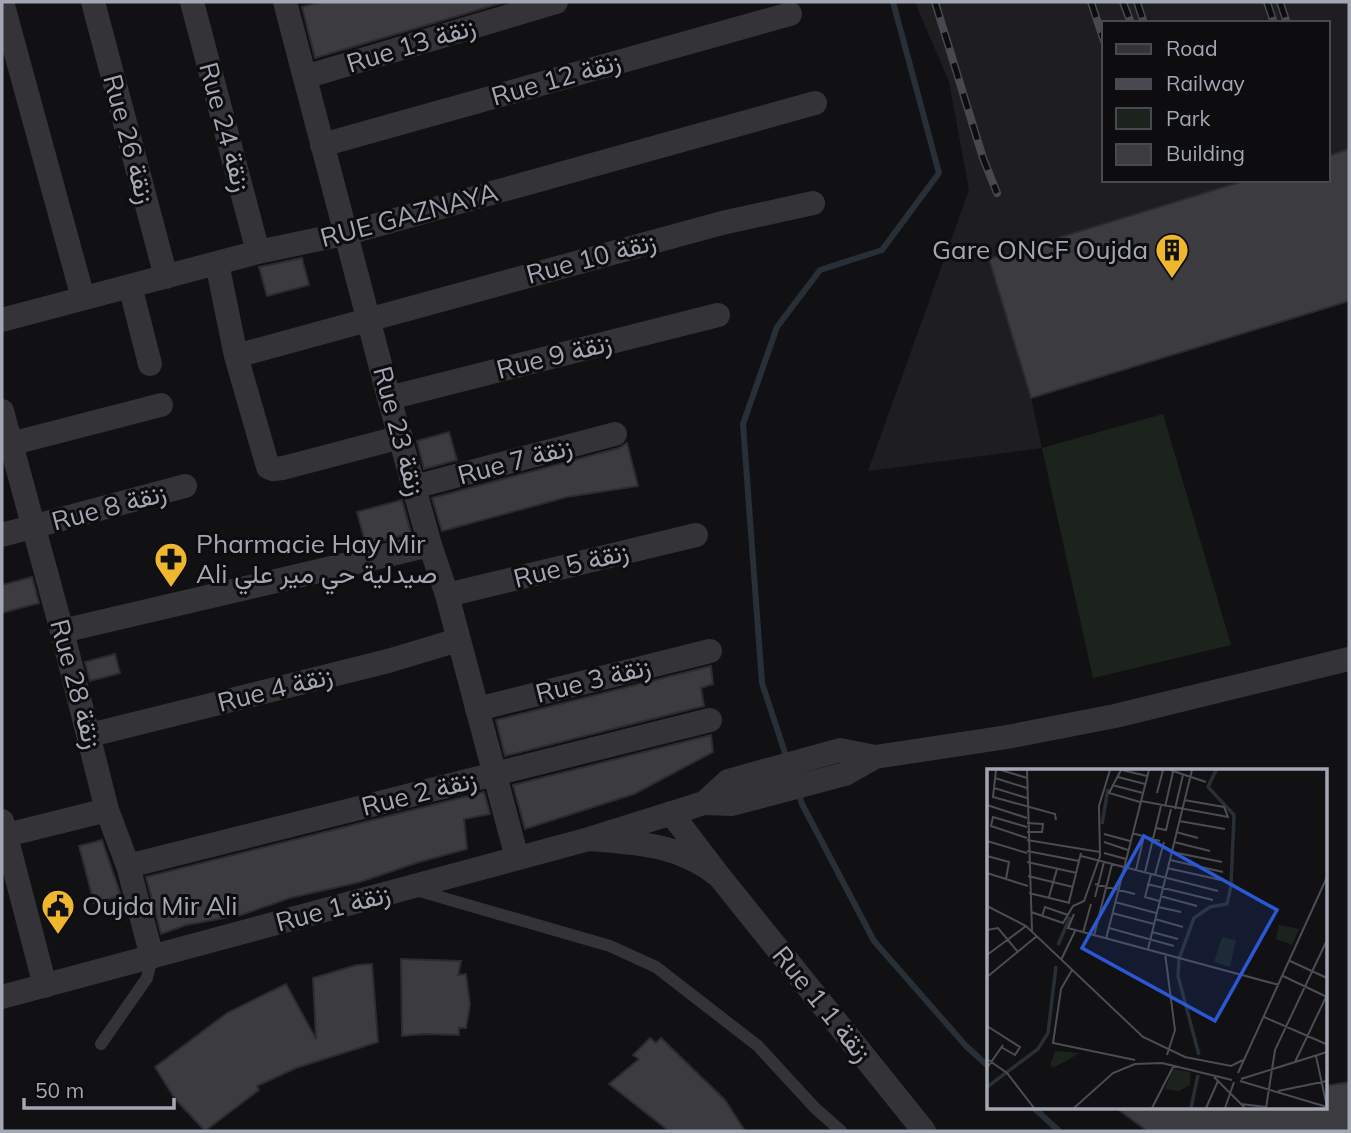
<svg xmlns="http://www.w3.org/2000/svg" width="1351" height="1133" font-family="Mulish,Vazirmatn,sans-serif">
<rect width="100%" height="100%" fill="#111113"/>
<!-- built -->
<path fill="#1e1d20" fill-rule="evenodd" d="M915 2H1349V301L1031 398 1042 448 868 471 969 190 949 82ZM1104 23H1328V180H1104Z"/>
<!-- green -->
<path fill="#1c231d" d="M1163 414 1231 645 1093 678 1042 448Z"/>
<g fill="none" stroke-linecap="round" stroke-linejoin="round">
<!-- stream -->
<path stroke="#282f36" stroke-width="6" d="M787 759 762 683 743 424 777 327 820 270 882 250 939 173 893 2
M798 792 802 804 874 941 966 1046 989 1067
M1033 1107 1059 1131"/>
</g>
<!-- building -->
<path fill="#3c3c40" stroke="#2c2b2f" stroke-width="2" d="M321 2H505L315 58 302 7Z
M1349 149V301L1031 398 989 259 1247 180H1328V156Z
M302 258 309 285 267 296 259 267Z
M449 432 457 460 424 469 417 441Z
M627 443 638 486 567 497 442 531 432 498 619 448Z
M402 500 411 533 366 545 357 512Z
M32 577 39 603 2 613V585Z
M115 654 120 673 90 681 85 662Z
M711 666 713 684 701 688 704 706 505 756 496 720Z
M711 735 713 752 634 794 525 829 513 785Z
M484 792 490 814 464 819 467 849 419 862 360 882 290 898 241 915 186 925 161 934 146 877Z
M102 840 121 896 94 903 79 846Z
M401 959 461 961 458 975 466 974 470 1005 466 1028H459V1035L425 1034 402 1036Z
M372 964 378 1042 296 1068 257 1086 259 1090 205 1131 175 1099 155 1067 227 1013 286 984 316 1039 313 978 357 965Z
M650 1038 656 1043 661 1038 725 1100 745 1131H669L609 1084 639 1059 633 1055Z
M1349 1082V1131H1147L1115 1107H1325V1086Z"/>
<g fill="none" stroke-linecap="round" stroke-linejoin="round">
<!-- lane -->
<path stroke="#333338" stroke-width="12" d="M416 890 610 946 656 967 758 1046 815 1108 841 1131
M101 1044 147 978 152 957"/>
<!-- street -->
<path stroke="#333338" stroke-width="24" d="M2 2 83 298
M93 2 166 277
M192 2 258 252
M285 2 389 398 430 545 447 595 517 858
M305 77 556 2
M322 145 790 14
M217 263 236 356 268 467 273 469 283 468 401 437
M130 286 150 364
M2 320 258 252 348 233 815 103
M236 356 722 223 813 203
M389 398 718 315
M2 411 62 631 107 810 128 866 152 957
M10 444 161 405
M414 487 615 434
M2 535 185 486
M447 595 696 535
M62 631 430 545
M477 709 710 651
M90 735 388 661 458 640
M704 803 728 781 840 750 875 757
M671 813 719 876 924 1131
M2 821 45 986
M2 836 107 810
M589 839 704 803 732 804 845 774 875 757 1007 737 1115 716 1349 659
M128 866 710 720
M2 997 589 839C639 843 678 844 719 876"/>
<defs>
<path id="rail" d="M935 2 983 158 997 193
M1091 2 1104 41
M1123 2 1131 23
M1137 2 1144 23
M1267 2 1274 23
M1280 2 1287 23"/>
</defs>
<!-- rail casing -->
<use href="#rail" stroke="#48494f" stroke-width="8"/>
<!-- rail -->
<use href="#rail" stroke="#0d0c0e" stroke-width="5" stroke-dasharray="16" stroke-linecap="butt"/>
</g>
<!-- icons -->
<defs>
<symbol id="building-pin" viewBox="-11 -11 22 30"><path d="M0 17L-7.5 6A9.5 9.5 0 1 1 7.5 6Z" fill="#eeb72e" stroke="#0d0c0e"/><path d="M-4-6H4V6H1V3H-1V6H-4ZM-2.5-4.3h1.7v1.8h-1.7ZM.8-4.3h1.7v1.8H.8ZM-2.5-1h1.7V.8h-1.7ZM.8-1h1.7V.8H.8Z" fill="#111"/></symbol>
<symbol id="pharmacy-pin" viewBox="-11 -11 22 30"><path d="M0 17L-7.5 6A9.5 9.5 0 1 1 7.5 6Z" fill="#eeb72e" stroke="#0d0c0e"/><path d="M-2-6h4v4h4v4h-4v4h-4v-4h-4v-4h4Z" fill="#111"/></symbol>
<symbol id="civic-pin" viewBox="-11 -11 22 30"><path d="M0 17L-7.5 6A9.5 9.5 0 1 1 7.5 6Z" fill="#eeb72e" stroke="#0d0c0e"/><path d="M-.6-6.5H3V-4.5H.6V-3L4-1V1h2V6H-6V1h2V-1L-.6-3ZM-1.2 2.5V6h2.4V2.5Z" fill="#111"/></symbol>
</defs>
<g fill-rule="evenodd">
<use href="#building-pin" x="1153" y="231" width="38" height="52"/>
<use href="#pharmacy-pin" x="152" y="540" width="38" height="52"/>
<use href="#civic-pin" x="39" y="887" width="38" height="52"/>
</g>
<g text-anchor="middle" stroke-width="6" stroke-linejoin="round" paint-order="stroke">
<!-- street labels -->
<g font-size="26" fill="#a3a7b3" stroke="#0d0c0e">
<text transform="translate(411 45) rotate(-17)" y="9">Rue 13 زنقة</text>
<text transform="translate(556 79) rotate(-16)" y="9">Rue 12 زنقة</text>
<text transform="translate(225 127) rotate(75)" y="9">Rue 24 زنقة</text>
<text transform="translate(129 139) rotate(75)" y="9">Rue 26 زنقة</text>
<text transform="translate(409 215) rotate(-15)" y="9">RUE GAZNAYA</text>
<text transform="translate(591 258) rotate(-15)" y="9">Rue 10 زنقة</text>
<text transform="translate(554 356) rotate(-14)" y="9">Rue 9 زنقة</text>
<text transform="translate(399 431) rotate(75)" y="9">Rue 23 زنقة</text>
<text transform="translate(515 461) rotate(-15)" y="9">Rue 7 زنقة</text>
<text transform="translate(109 507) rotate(-15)" y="9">Rue 8 زنقة</text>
<text transform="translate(571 565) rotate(-14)" y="9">Rue 5 زنقة</text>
<text transform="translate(593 680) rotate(-14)" y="9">Rue 3 زنقة</text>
<text transform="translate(76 684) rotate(75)" y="9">Rue 28 زنقة</text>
<text transform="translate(275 689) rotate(-14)" y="9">Rue 4 زنقة</text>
<text transform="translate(419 793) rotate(-14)" y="9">Rue 2 زنقة</text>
<text transform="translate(333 908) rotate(-15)" y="9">Rue زنقة 1</text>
<text transform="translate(822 1004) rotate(51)" y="9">Rue 1 زنقة 1</text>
</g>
<!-- poi labels -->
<g font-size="26" fill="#a3a7b3" stroke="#0d0c0e" text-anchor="start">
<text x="1148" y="259" text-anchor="end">Gare ONCF Oujda</text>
<text x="196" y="553">Pharmacie Hay Mir<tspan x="196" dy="30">Ali صيدلية حي مير علي</tspan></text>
<text x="82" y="915">Oujda Mir Ali</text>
</g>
</g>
<!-- overview -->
<g transform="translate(987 769)">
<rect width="340" height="340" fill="#111113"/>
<path d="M292 156 312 160 305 176 289 170ZM235 168 249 171 243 198 227 193ZM68 282 93 284 66 299 63 296ZM186 300 203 303V316L192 322 178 320Z" fill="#1c231d"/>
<path fill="none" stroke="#282f36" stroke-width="3.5" d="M115 55 121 20M71 176 83 148M212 286 191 207 192 190 207 149 223 138 240 135 244 117 247 46 221 18 229 1M0 318 51 280 61 264 69 197M204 339 211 306"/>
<path fill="none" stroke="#4b4d53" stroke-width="2" d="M9 1 6 28 68 45 69 51M14 1 40 9M40 1 45 162M134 1 122 24 153 33M135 1 160 7M183 1 219 13M131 8 158 15M8 9 40 19M125 16 156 24M7 19 40 29M170 24 176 1M154 32 241 48 237 38 197 31M0 36 40 49M178 38 186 3M188 40 196 6M192 52 238 60M169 59 179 61 184 40M40 63H55L56 55 40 54M189 63 211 69M145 64 173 72M117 65 143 72M40 69 4 57 6 48 40 58M40 71 113 83M0 72 40 84M117 73 141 81M187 73 223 82M40 82 92 92M185 83 235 93M117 84 139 90M0 87 22 93 19 110M94 87 231 122M183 91 236 103M40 93 90 104M180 99 234 111M149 101 157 67M158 103 174 37M0 104 41 117M164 105 158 128 172 132M168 106 177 73M41 107 86 118M108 115 148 125M160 115 226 131M42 124 83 134M173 127 210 137M62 128 70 100M108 128 117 93M82 133 94 84M128 133 169 144M0 137 39 157 156 268 198 288 244 297 256 291M171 138 194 143M44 143 76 154 86 137 97 132 113 87 112 37 123 1M125 144 167 155M87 145 81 159 292 216M55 147 58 138 81 146M168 150 196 158M122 159 187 177M0 161 11 159 31 183M165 163 191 170M96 164 104 135M107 167 125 95M119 170 162 1M161 180 205 1M178 184 188 261 180 286M0 186 39 157M74 191 88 162M303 192 340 209M85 201 74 220 66 274 148 291M296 207 340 228M0 208 50 167M277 248 339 275M0 257 33 278 28 286 14 278M329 287 340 338M0 290 20 304 47 339M308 293 339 228M0 299 16 276M251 304 340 108M227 308 258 339M254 310 340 283M253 312 340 338M291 322 340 312M254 335 279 338M87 339 126 304 148 295 175 294 245 311M165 339 187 296M219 339 231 312M238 339 247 313M279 339 288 281 340 171"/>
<path fill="#2a57d4" fill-opacity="0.15" stroke="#2a57d4" stroke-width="3.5" d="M157 67 290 141 228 252 95 179Z"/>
<rect width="340" height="340" fill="none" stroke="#a3a7b3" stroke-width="3.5"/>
</g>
<!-- border -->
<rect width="1351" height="1133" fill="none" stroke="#a3a7b3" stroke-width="7"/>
<!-- legend -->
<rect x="1102" y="21" width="228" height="161" fill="#0d0c0e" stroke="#494a50" stroke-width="2"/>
<rect x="1116" y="44" width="35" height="10" fill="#333338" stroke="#494a50" stroke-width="2"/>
<text x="1166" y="56" font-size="21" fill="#a3a7b3">Road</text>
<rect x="1116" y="79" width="35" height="10" fill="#48494f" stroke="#494a50" stroke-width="2"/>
<text x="1166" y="91" font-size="21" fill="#a3a7b3">Railway</text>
<rect x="1116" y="108" width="35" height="21" fill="#1c231d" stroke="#494a50" stroke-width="2"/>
<text x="1166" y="126" font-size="21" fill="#a3a7b3">Park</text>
<rect x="1116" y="144" width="35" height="21" fill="#3c3c40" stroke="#494a50" stroke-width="2"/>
<text x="1166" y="161" font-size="21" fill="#a3a7b3">Building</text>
<!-- scale -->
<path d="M24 1098v10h150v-10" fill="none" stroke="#a3a7b3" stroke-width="3.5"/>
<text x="35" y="1098" font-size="21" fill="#a3a7b3" stroke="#0d0c0e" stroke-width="5" paint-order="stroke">50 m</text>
</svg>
